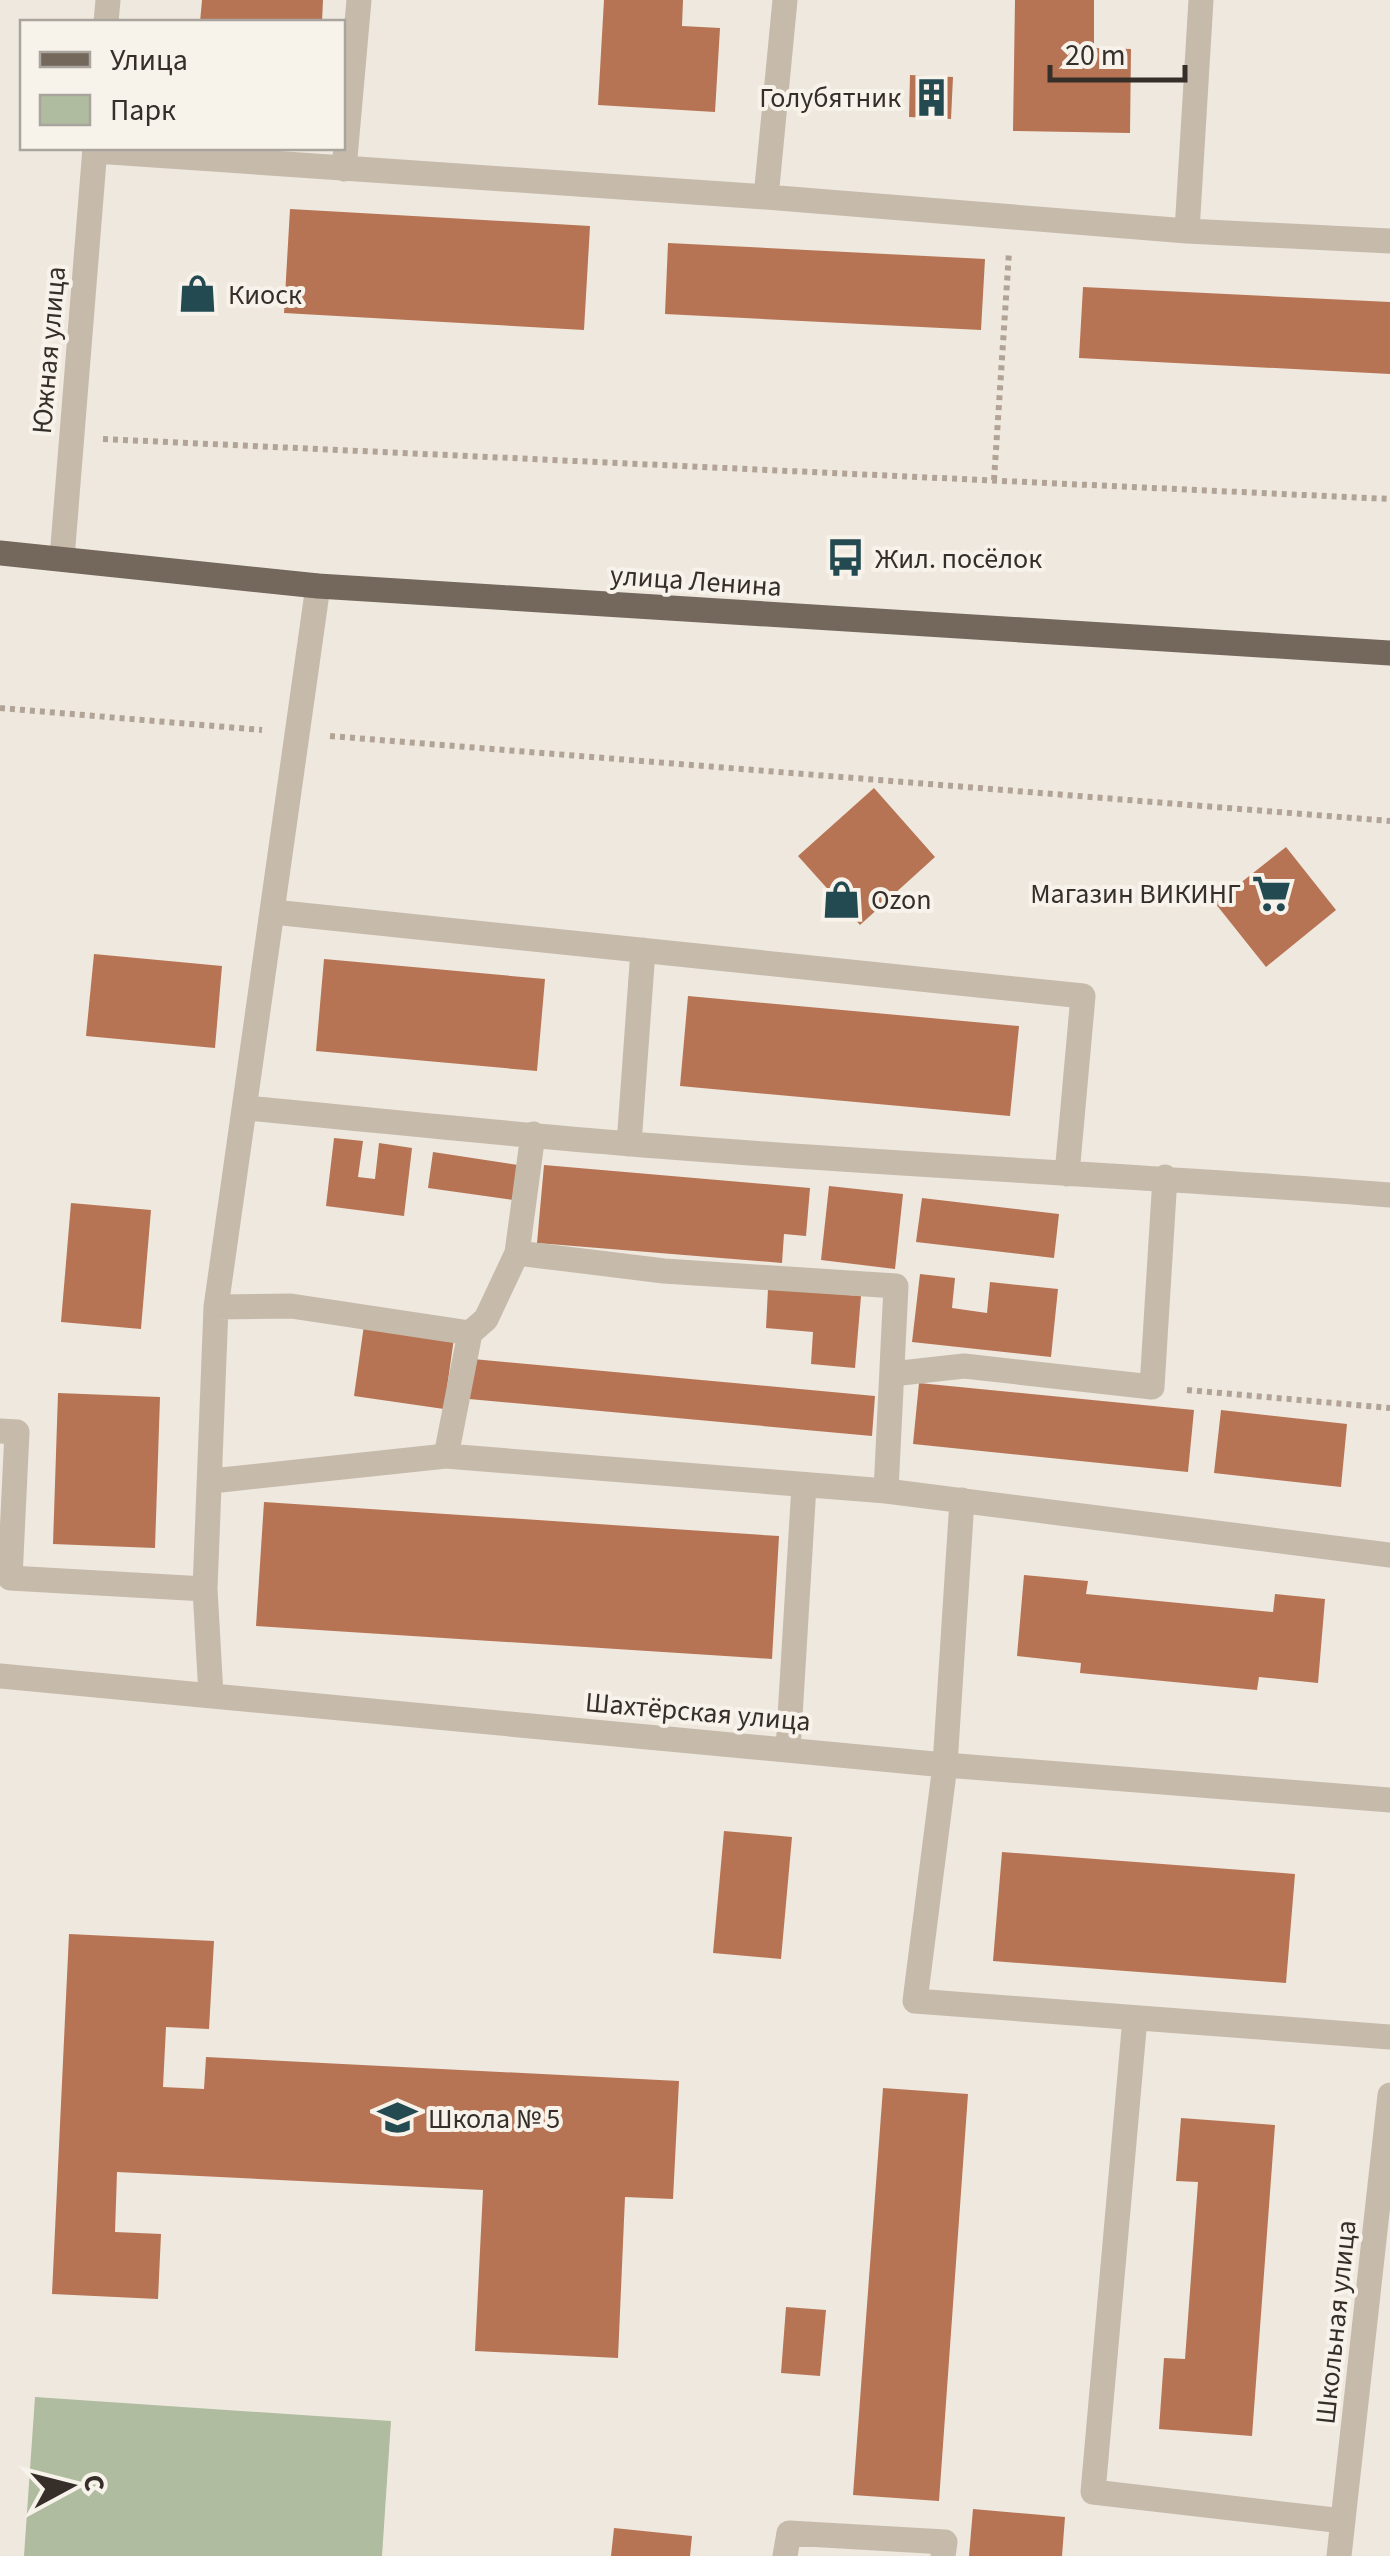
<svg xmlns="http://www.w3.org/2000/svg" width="1390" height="2556" font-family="'Source Sans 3',sans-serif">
<rect width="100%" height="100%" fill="#efe8de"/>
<!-- green -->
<path fill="#b0bca0" d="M35 2397 391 2421 382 2556H24Z"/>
<!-- building -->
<path fill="#b67454" d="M202 0H323L322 22H200Z
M604 0H683L682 26 720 28 715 112 598 105Z
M1015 0H1094V48L1131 49 1130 133 1013 131Z
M910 75 953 77 951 119 909 117Z
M290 209 590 226 584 330 284 313Z
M668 243 985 259 981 330 665 314Z
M1083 287 1390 302V374L1079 358Z
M874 788 935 857 860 925 798 856Z
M1286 847 1336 910 1266 967 1215 903Z
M94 954 222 966 215 1048 86 1036Z
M324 959 545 979 537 1071 316 1051Z
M688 996 1019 1026 1010 1116 680 1086Z
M334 1138 363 1141 358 1177 375 1179 379 1143 412 1148 404 1216 326 1206Z
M433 1152 518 1165 513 1200 428 1188Z
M544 1165 810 1188 806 1236 784 1234 782 1263 537 1243Z
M829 1186 903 1194 895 1269 821 1260Z
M922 1198 1059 1214 1054 1258 916 1242Z
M71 1203 151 1210 141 1329 61 1322Z
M920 1274 955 1278 952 1308 987 1313 990 1282 1058 1289 1051 1357 912 1342Z
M768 1289 861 1296 855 1368 811 1364 813 1332 766 1328Z
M364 1325 454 1338 444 1409 354 1396Z
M473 1359 875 1396 872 1436 469 1399Z
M919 1383 1194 1410 1188 1472 913 1444Z
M58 1393 160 1397 155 1548 53 1544Z
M1221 1410 1347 1424 1341 1487 1214 1473Z
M264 1502 779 1536 772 1659 256 1626Z
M1024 1575 1088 1581 1086 1594 1273 1612 1275 1594 1325 1599 1318 1683 1259 1677 1257 1690 1080 1673 1081 1663 1017 1656Z
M724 1831 792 1837 781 1959 713 1953Z
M1002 1852 1295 1874 1286 1983 993 1961Z
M69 1934 214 1941 209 2029 166 2027 163 2087 204 2089 206 2057 679 2081 673 2199 625 2197 618 2358 475 2351 483 2190 117 2172 115 2232 161 2234 158 2299 52 2294Z
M883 2088 968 2094 939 2501 853 2495Z
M1181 2118 1275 2125 1252 2436 1159 2429 1164 2358 1185 2359 1198 2182 1176 2181Z
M786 2307 826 2310 820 2376 781 2373Z
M973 2509 1065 2517 1062 2556H969Z
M614 2528 692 2536 690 2556H611Z"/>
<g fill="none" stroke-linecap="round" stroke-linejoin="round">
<!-- path -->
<path stroke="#b1a496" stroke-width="6" stroke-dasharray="5 5" stroke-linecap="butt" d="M103 439 1390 499
M994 480 1009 252
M0 708 262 730
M330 736 1390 821
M1187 1390 1390 1408"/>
<!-- minor -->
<path stroke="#c6baab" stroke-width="25" d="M106 22 108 0
M95 151 766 197 1187 231 1390 241
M344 169 359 0
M766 197 785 0
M1187 231 1201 0
M62 558 95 148
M273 912 1083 996 1067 1174
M246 1108C375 1120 503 1134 632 1144 884 1165 1138 1175 1390 1195
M629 1144 643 950
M517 1253 664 1271 896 1286 886 1491
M216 1307 291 1306 470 1333
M892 1374 964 1366 1152 1387 1165 1177
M0 1431 17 1432 10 1578 205 1589
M446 1456 470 1333 486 1319 517 1253 533 1134
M212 1481 446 1456 886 1491 1390 1555
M962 1500 945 1765 915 2001 1390 2037
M0 1676 945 1765 1390 1800
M211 1695 205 1589 216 1307 318 586
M788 1750 804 1485
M1135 2018 1093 2492 1343 2521
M785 2556 789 2533 945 2542 943 2556
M1339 2556 1390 2095"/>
<!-- major -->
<path stroke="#74675c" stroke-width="25" d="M0 553 318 586 1390 653"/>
</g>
<!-- icons -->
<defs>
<symbol id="building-bare" viewBox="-9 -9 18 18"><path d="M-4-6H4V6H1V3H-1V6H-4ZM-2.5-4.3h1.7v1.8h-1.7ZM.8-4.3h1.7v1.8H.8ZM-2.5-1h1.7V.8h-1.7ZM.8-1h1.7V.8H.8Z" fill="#244a51" stroke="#f7f2ea" stroke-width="2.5" paint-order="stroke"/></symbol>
<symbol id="shop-bare" viewBox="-9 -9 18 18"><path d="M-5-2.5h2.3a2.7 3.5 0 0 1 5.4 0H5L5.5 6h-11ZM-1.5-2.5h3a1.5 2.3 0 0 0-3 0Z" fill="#244a51" stroke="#f7f2ea" stroke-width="2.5" paint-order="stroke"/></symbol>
<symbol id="bus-bare" viewBox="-9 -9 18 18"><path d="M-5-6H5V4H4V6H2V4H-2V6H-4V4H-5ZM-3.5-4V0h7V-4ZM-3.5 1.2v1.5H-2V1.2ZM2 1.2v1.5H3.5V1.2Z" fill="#244a51" stroke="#f7f2ea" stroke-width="2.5" paint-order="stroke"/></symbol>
<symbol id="supermarket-bare" viewBox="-9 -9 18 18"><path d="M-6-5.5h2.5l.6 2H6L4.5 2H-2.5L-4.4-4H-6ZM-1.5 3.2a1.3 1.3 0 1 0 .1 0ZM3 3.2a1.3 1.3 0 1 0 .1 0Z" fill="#244a51" stroke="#f7f2ea" stroke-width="2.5" paint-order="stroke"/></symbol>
<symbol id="school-bare" viewBox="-9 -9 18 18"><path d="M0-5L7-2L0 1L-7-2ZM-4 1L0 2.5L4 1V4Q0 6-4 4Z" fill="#244a51" stroke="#f7f2ea" stroke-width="2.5" paint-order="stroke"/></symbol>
</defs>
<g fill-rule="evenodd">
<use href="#building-bare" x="904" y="70" width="55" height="55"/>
<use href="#shop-bare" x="170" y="266" width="55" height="55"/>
<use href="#bus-bare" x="818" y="530" width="55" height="55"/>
<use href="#supermarket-bare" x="1244" y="866" width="55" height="55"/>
<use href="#shop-bare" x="814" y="872" width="55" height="55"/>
<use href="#school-bare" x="370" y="2090" width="55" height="55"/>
</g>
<g text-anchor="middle" stroke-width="8" stroke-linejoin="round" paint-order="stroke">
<!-- poi labels -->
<g font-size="28" fill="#352e29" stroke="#f7f2ea" text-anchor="start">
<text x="901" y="107" text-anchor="end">Голубятник</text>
<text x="228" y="304">Киоск</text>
<text x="875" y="568">Жил. посёлок</text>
<text x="1241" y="903" text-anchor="end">Магазин ВИКИНГ</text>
<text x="871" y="909">Ozon</text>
<text x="428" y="2128">Школа № 5</text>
</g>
<!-- street labels -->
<g font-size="28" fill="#352e29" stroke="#f7f2ea">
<text transform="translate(48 350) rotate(-85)" y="10">Южная улица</text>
<text transform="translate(696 580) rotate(4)" y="10">улица Ленина</text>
<text transform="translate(698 1711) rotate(5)" y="10">Шахтёрская улица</text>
<text transform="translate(1335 2322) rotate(-84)" y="10">Школьная улица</text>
</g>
</g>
<!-- legend -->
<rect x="20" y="20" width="325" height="130" fill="#f7f2ea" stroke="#a9a49d" stroke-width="2.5"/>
<rect x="40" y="52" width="50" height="15" fill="#74675c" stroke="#a9a49d" stroke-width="2.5"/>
<text x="110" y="70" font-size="30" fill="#352e29">Улица</text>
<rect x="40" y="95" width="50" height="30" fill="#b0bca0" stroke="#a9a49d" stroke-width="2.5"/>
<text x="110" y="120" font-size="30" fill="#352e29">Парк</text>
<!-- north arrow -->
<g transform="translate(70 2486) rotate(83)" stroke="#f7f2ea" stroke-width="8" paint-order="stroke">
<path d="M0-8L18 38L0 25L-18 38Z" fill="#352e29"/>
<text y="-15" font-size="28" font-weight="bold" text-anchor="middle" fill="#352e29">С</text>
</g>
<!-- scale -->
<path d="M1050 65v15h135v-15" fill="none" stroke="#352e29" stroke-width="5"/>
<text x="1065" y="65" font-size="30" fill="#352e29" stroke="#f7f2ea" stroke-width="8" paint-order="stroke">20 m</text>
</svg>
